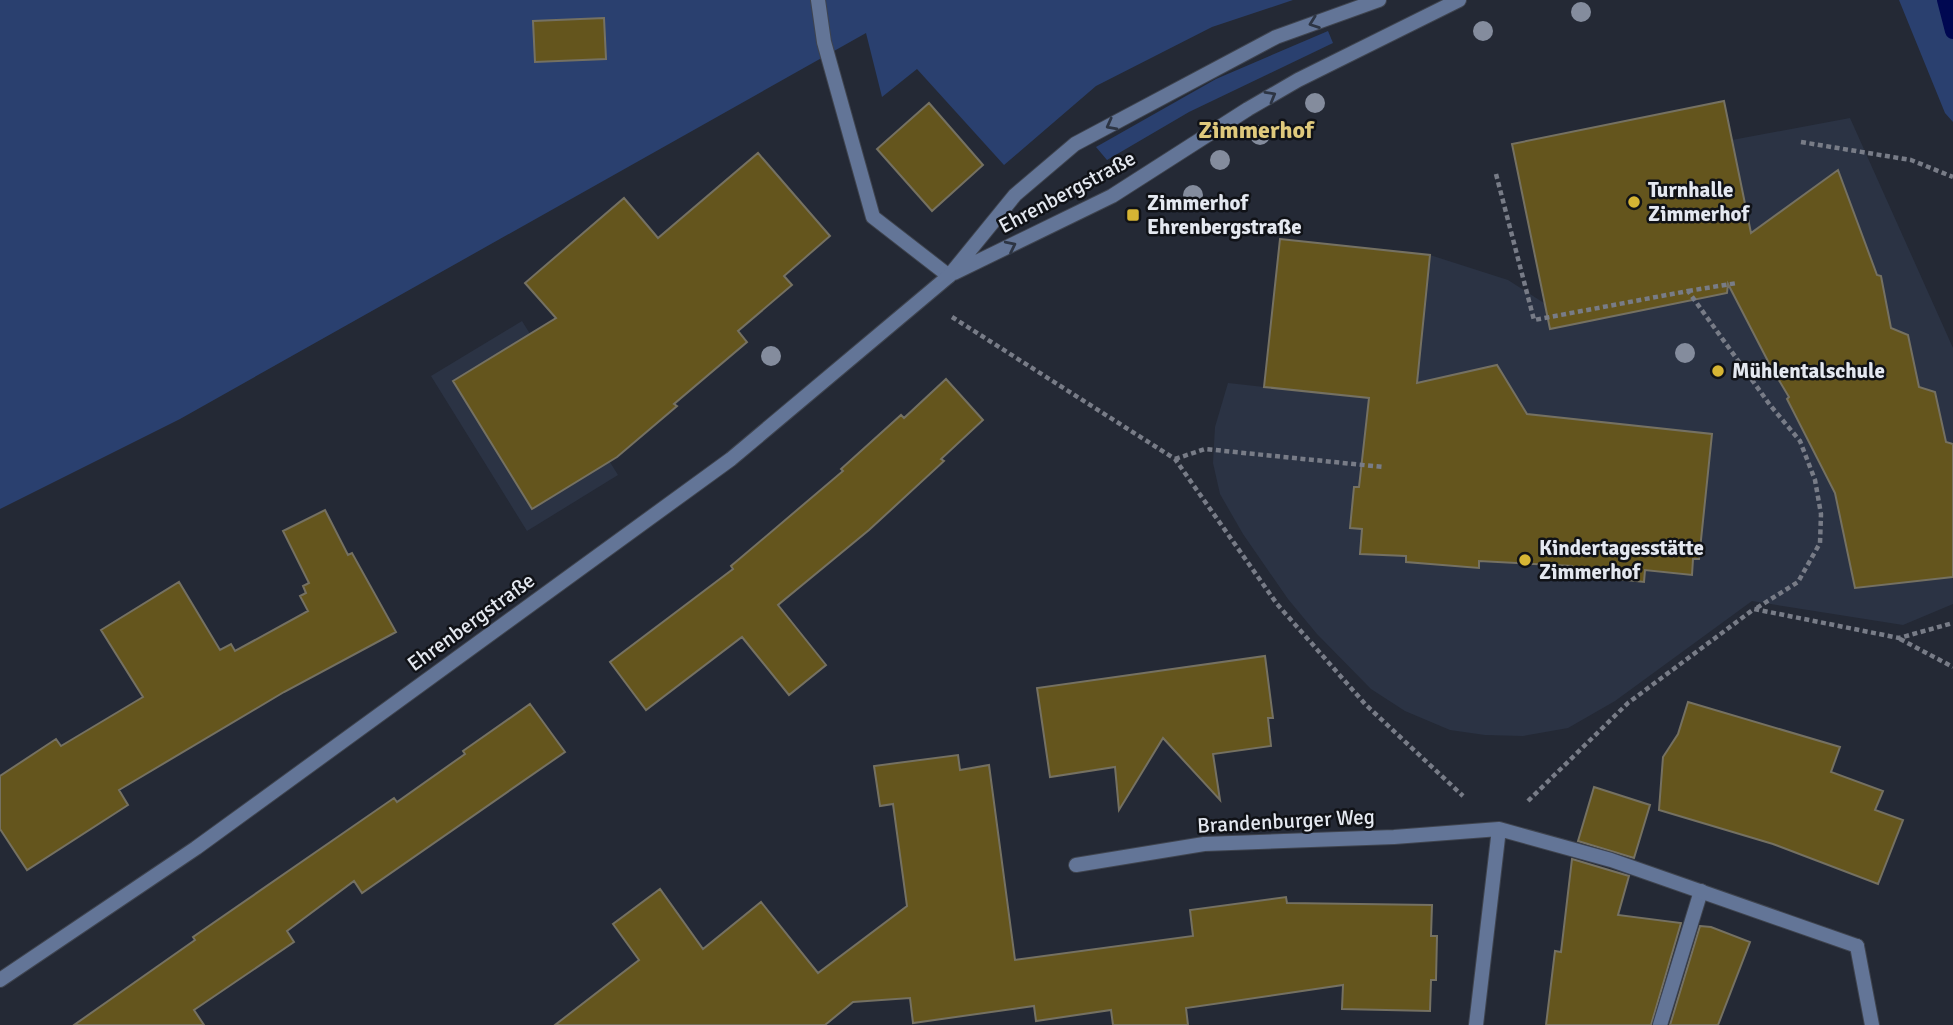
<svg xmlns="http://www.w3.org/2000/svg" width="1953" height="1025" font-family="Signika,sans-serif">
<rect width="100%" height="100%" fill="#242935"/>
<!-- built -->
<path fill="#2b3344" d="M1850 118 1953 348V604L1903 625 1752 601 1615 701 1568 728 1523 736 1485 735 1450 730 1405 711 1371 689 1317 634 1288 599 1243 534 1220 494 1213 463 1215 427 1228 383 1264 387 1280 239 1430 255 1508 280 1544 303 1705 270 1732 140Z
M522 321 618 475 527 531 431 376Z"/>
<!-- green -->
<path fill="#2a406f" d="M0 0H1293L1212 27 1096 86 1004 165 917 69 882 97 866 33 180 419 0 509Z
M1899 0H1953V122L1945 113Z
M1328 31 1333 43 1189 112 1107 160 1096 147 1216 79Z"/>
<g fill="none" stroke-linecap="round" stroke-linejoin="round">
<!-- stream -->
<path stroke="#000851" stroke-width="16" d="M1945 0 1953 31"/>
</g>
<!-- building -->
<path fill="#64551d" stroke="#757162" stroke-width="2" d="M604 18 606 59 535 62 533 21Z
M1724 101 1751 233 1838 170 1877 275 1881 276 1891 328 1908 335 1919 387 1935 392 1946 442 1953 444V577L1855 588 1835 493 1787 399 1789 397 1771 367 1728 284 1727 293 1550 329 1512 144Z
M929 103 983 165 932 211 877 149Z
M758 153 830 236 784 276 792 285 738 331 747 342 674 404 677 406 617 457 532 509 453 381 556 318 525 283 624 198 658 238Z
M1280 239 1430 255 1417 383 1497 365 1527 414 1712 434 1699 559H1693L1692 575 1645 570 1644 582 1571 574 1572 566 1479 561V568L1406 562V556L1360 554 1362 529 1350 528 1354 487H1359L1369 398 1264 387Z
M946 379 983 420 941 459 944 461 869 530 778 605 826 665 789 695 742 637 646 710 610 662 733 569 731 566 843 471 841 469 901 415 904 418Z
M325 510 348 555 352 553 396 632 284 692 119 790 128 805 27 870 0 829V776L56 739 61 746 143 697 101 630 179 582 220 650 231 644 235 651 308 611 300 596 306 593 303 586 309 583 283 531Z
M1265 656 1273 718H1268L1271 746 1213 754 1220 800 1163 738 1119 810 1115 767 1050 777 1037 688Z
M1688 702 1840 747 1831 772 1883 791 1875 810 1903 820 1878 884 1773 844 1659 810 1663 757 1678 734Z
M530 704 565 752 362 893 354 881 287 931 294 942 194 1010 204 1025H74L195 940 193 937 394 798 397 802 465 754 463 751Z
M958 755 960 770 989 765 1015 960 1193 936 1190 910 1286 897 1287 903 1432 905 1431 936H1437L1436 980H1431L1430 1011 1342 1009 1343 985 1186 1008 1188 1025H1113L1111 1010 1036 1021 1034 1006 913 1023 910 998 853 1002 825 1025H555L639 960 613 924 660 889 703 949 761 902 818 973 907 906 893 804 880 806 874 766Z
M1594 787 1650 805 1634 858 1578 841Z
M1572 859 1629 876 1618 915 1681 923 1651 1025H1546L1555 951 1561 952Z
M1700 926 1711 927 1750 942 1718 1025H1670Z"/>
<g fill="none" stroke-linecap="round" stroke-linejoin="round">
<defs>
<path id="service" d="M1857 946 1872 1025
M1660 1025 1701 891"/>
<path id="minor" d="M818 0 824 42 873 217 949 276
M1076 865 1204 844 1394 837 1499 829 1611 860 1857 946
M1476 1025 1499 829"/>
<path id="tertiary" d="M954 273 1112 196 1248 109 1298 80 1459 0
M0 980 196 848 731 459 949 276 1015 195 1075 144 1276 37 1379 0"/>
</defs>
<!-- service casing -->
<use href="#service" stroke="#3f444f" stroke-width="16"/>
<!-- minor casing -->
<use href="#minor" stroke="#3f444f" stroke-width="16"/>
<!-- tertiary casing -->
<use href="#tertiary" stroke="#3f444f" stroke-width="16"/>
<!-- path -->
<path stroke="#787c87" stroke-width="4.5" stroke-dasharray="5 3.5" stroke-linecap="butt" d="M1801 142 1911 160 1953 177
M1496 174 1534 320 1688 291 1770 405 1800 441 1815 480 1821 514 1820 543 1798 582 1755 609
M1688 291 1737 283
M952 317 1175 459 1277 604 1366 705 1463 796
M1175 459 1205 449 1383 467
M1900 639 1953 667
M1528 801 1628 703 1754 609 1899 638 1953 623"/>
<!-- service -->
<use href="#service" stroke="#637597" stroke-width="14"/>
<!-- minor -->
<use href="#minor" stroke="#637597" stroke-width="14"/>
<!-- tertiary -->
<use href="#tertiary" stroke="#637597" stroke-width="14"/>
</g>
<!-- trees -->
<g fill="#848c9d">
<circle cx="1581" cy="12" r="10"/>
<circle cx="1483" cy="31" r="10"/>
<circle cx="1315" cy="103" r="10"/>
<circle cx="1260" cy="135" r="10"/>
<circle cx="1220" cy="160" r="10"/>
<circle cx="1193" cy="195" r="10"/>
<circle cx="1685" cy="353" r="10"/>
<circle cx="771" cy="356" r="10"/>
</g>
<!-- one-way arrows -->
<defs><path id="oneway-chevron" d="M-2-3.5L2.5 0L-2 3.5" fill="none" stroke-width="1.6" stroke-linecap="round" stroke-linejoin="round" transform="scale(1.75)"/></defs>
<g stroke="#2d3544">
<use href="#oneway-chevron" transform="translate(1314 23) rotate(160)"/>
<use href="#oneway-chevron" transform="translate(1271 96) rotate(-30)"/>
<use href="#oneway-chevron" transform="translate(1111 125) rotate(152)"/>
<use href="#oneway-chevron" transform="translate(1011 246) rotate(-26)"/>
</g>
<!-- markers -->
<g fill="#d6b534" stroke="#101217" stroke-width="2.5">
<circle cx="1634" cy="202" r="7"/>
<rect x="1126" y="208" width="14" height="14" rx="3.5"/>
<circle cx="1718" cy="371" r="7"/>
<circle cx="1525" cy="560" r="7"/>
</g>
<g text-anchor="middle" stroke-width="5" stroke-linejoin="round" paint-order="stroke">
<!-- poi labels -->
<g font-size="21" font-weight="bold" fill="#e4e8f0" stroke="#101217" text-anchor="start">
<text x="1648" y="197">Turnhalle<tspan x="1648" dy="24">Zimmerhof</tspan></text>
<text x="1147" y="210">Zimmerhof<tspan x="1147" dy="24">Ehrenbergstraße</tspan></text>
<text x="1732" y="378">Mühlentalschule</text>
<text x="1539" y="555">Kindertagesstätte<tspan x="1539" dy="24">Zimmerhof</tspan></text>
</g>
<!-- street labels -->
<g font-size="21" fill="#e4e8f0" stroke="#101217">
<text transform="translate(1067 192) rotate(-28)" y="7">Ehrenbergstraße</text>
<text transform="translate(471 622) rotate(-36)" y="7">Ehrenbergstraße</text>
<text transform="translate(1286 821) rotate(-3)" y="7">Brandenburger Weg</text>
</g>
<!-- quarter labels -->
<g font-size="24" font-weight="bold" fill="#dfc97c" stroke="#101217">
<text x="1256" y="138">Zimmerhof</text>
</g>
</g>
</svg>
